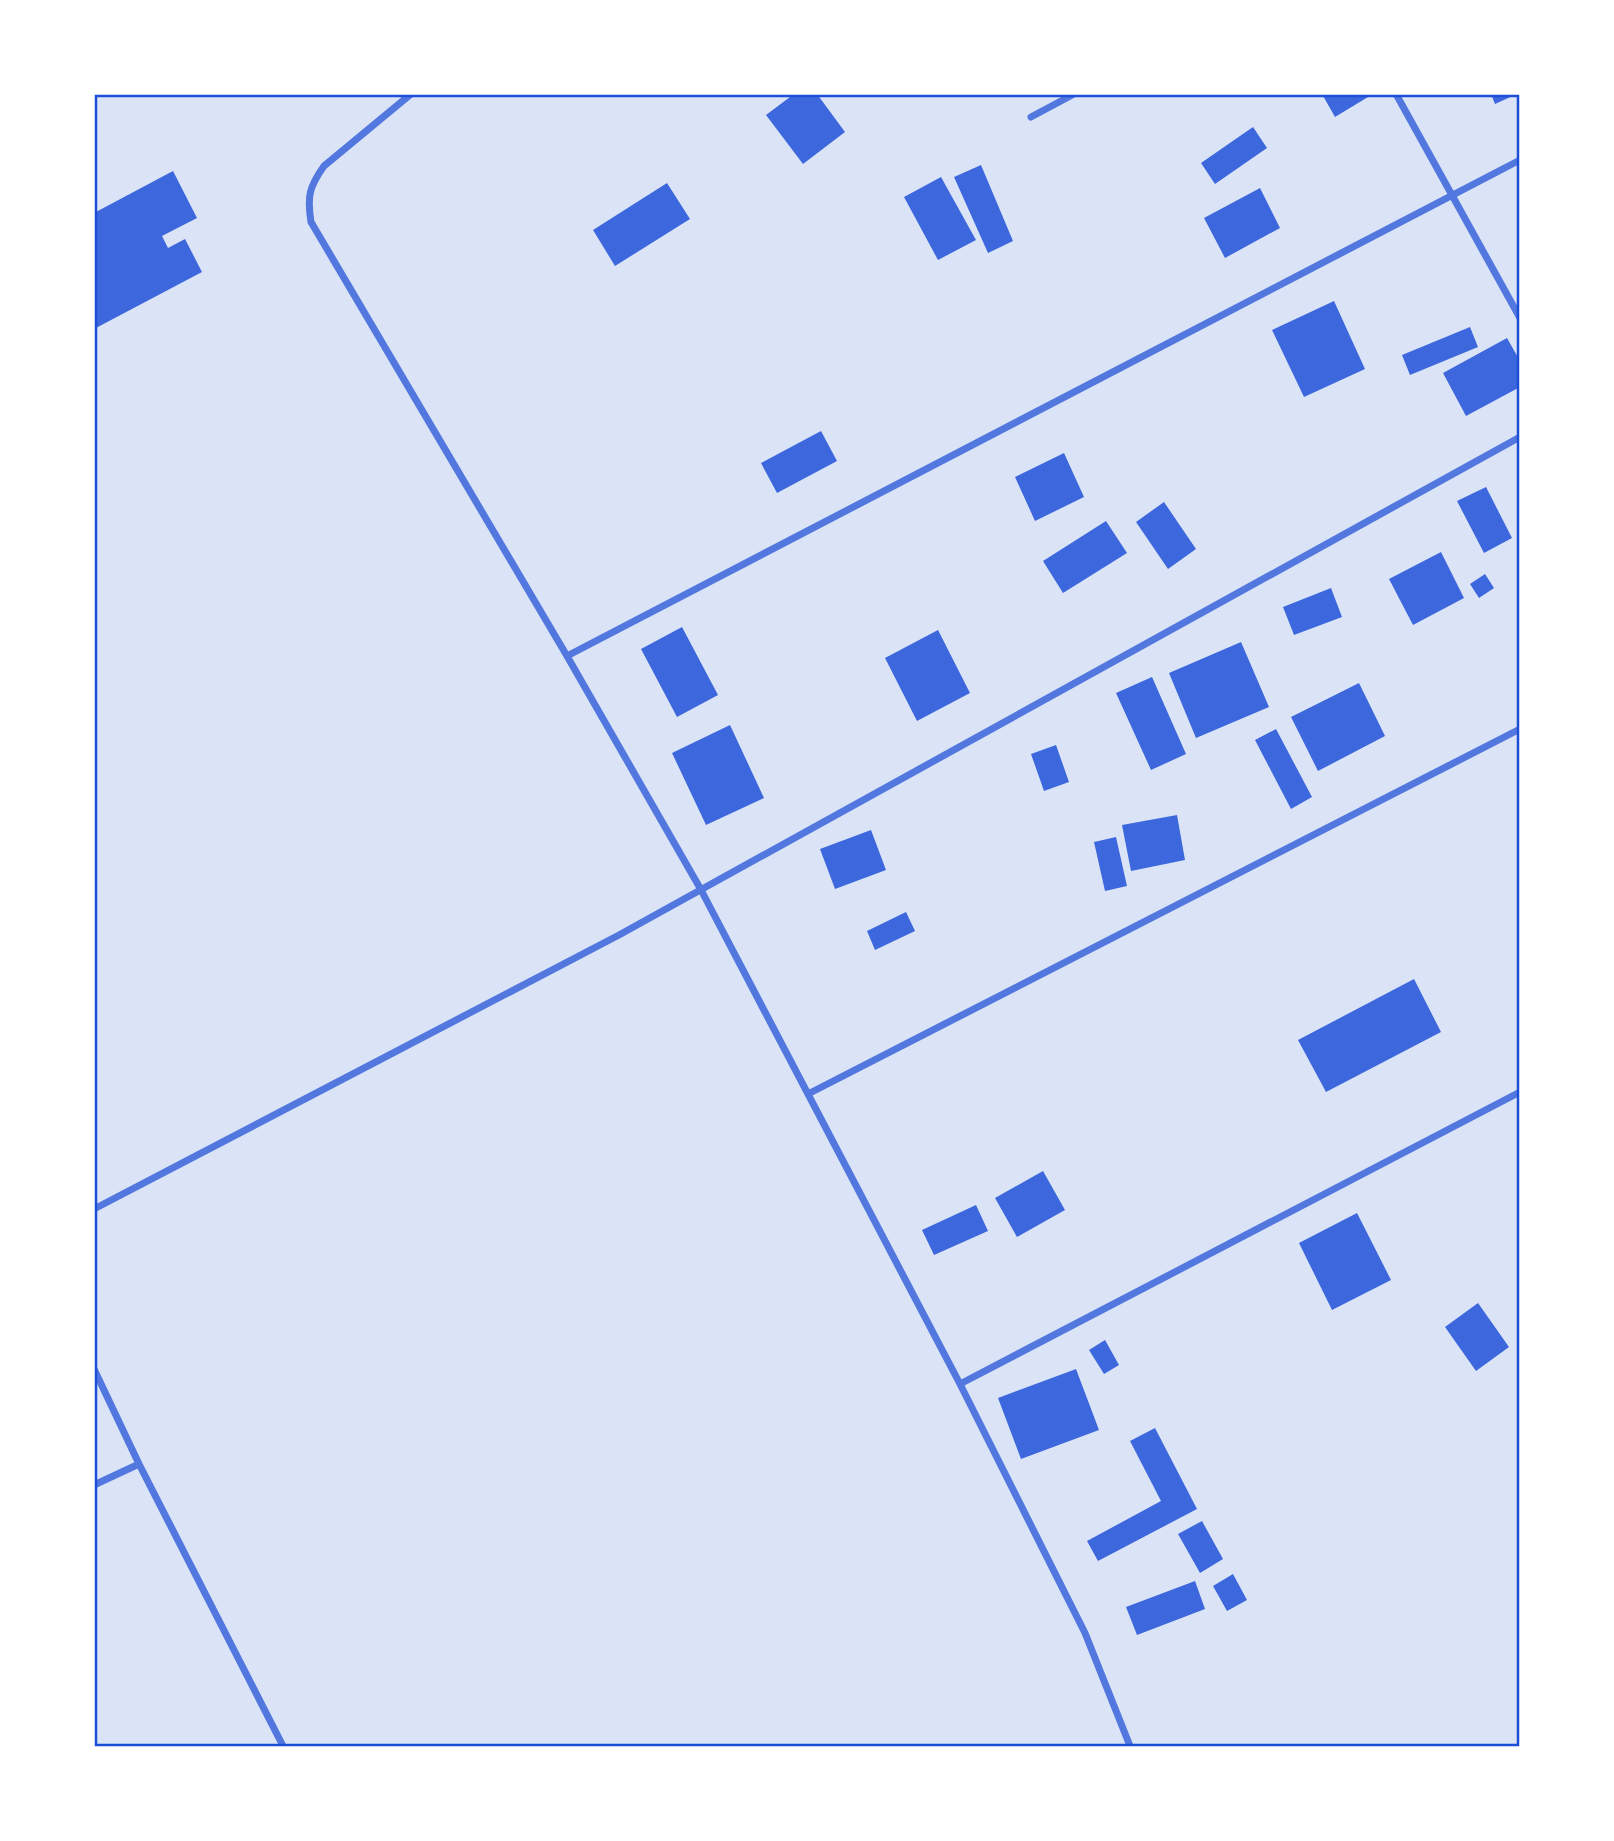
<svg xmlns="http://www.w3.org/2000/svg" width="1614" height="1841" font-family="Poppins,sans-serif">
<rect width="100%" height="100%" fill="#f2f2f2"/>
<!-- green -->
<path fill="#dbe4f7" d="M95 95H1519V1746H95Z"/>
<!-- building -->
<path fill="#3d67dc" d="M794 94H817L845 132 803 164 766 115Z
M1322 94H1373L1335 117Z
M1491 94H1517L1495 104Z
M1253 127 1267 148 1215 184 1201 163Z
M981 165 1013 241 988 253 954 177Z
M173 171 197 218 162 236 168 248 185 239 202 272 94 329V213Z
M941 177 976 240 938 260 904 197Z
M667 183 690 219 615 266 593 230Z
M1260 188 1280 228 1225 258 1204 218Z
M1334 301 1365 369 1304 397 1272 330Z
M1470 327 1478 347 1410 375 1402 355Z
M1507 338 1520 361V387L1466 416 1443 373Z
M821 431 837 461 777 493 761 463Z
M1064 453 1084 497 1035 521 1015 477Z
M1486 487 1512 538 1484 553 1457 501Z
M1164 502 1196 549 1168 569 1136 522Z
M1106 521 1127 553 1063 593 1043 561Z
M1441 552 1464 598 1413 625 1389 579Z
M1485 574 1494 588 1479 598 1470 584Z
M1331 588 1342 617 1294 635 1283 607Z
M682 627 718 695 677 717 641 649Z
M938 630 970 693 917 721 885 658Z
M1241 642 1269 707 1196 738 1169 673Z
M1152 677 1186 754 1151 770 1116 693Z
M1359 683 1385 736 1318 771 1291 717Z
M730 725 764 798 706 825 672 753Z
M1276 729 1312 797 1291 809 1255 740Z
M1056 745 1069 782 1044 791 1031 754Z
M1177 815 1185 860 1131 871 1122 825Z
M871 830 886 870 835 889 820 849Z
M1116 837 1127 886 1105 891 1094 842Z
M906 912 915 931 875 950 867 931Z
M1414 979 1441 1032 1326 1092 1298 1040Z
M1043 1171 1065 1210 1017 1237 995 1198Z
M976 1205 988 1231 934 1255 922 1230Z
M1357 1213 1391 1280 1332 1310 1299 1243Z
M1478 1303 1509 1347 1476 1371 1445 1327Z
M1105 1340 1119 1365 1104 1374 1089 1350Z
M1076 1369 1099 1430 1021 1459 998 1398Z
M1155 1428 1197 1509 1098 1561 1087 1541 1161 1501 1130 1441Z
M1202 1521 1223 1559 1200 1573 1178 1534Z
M1233 1574 1247 1600 1227 1611 1213 1586Z
M1195 1581 1205 1609 1137 1635 1126 1607Z"/>
<g fill="none" stroke-linecap="round" stroke-linejoin="round">
<!-- minor -->
<path stroke="#5277de" stroke-width="7" d="M411 94 324 166C309 187 307 197 311 222L567 656
M1396 94 1520 318
M1031 117 1074 94
M808 1094 1520 729
M94 1209 619 935 1520 437
M94 1369 139 1464 283 1746
M960 1384 1520 1092
M94 1485 139 1464
M1130 1746 1085 1633 960 1384 700 888 567 656 1520 160"/>
</g>
<!-- border -->
<rect width="1614" height="1841" fill="none" stroke="#ffffff" stroke-width="192"/>
<rect x="96" y="96" width="1422" height="1649" fill="none" stroke="#1d4ed8" stroke-width="2.5"/>
</svg>
